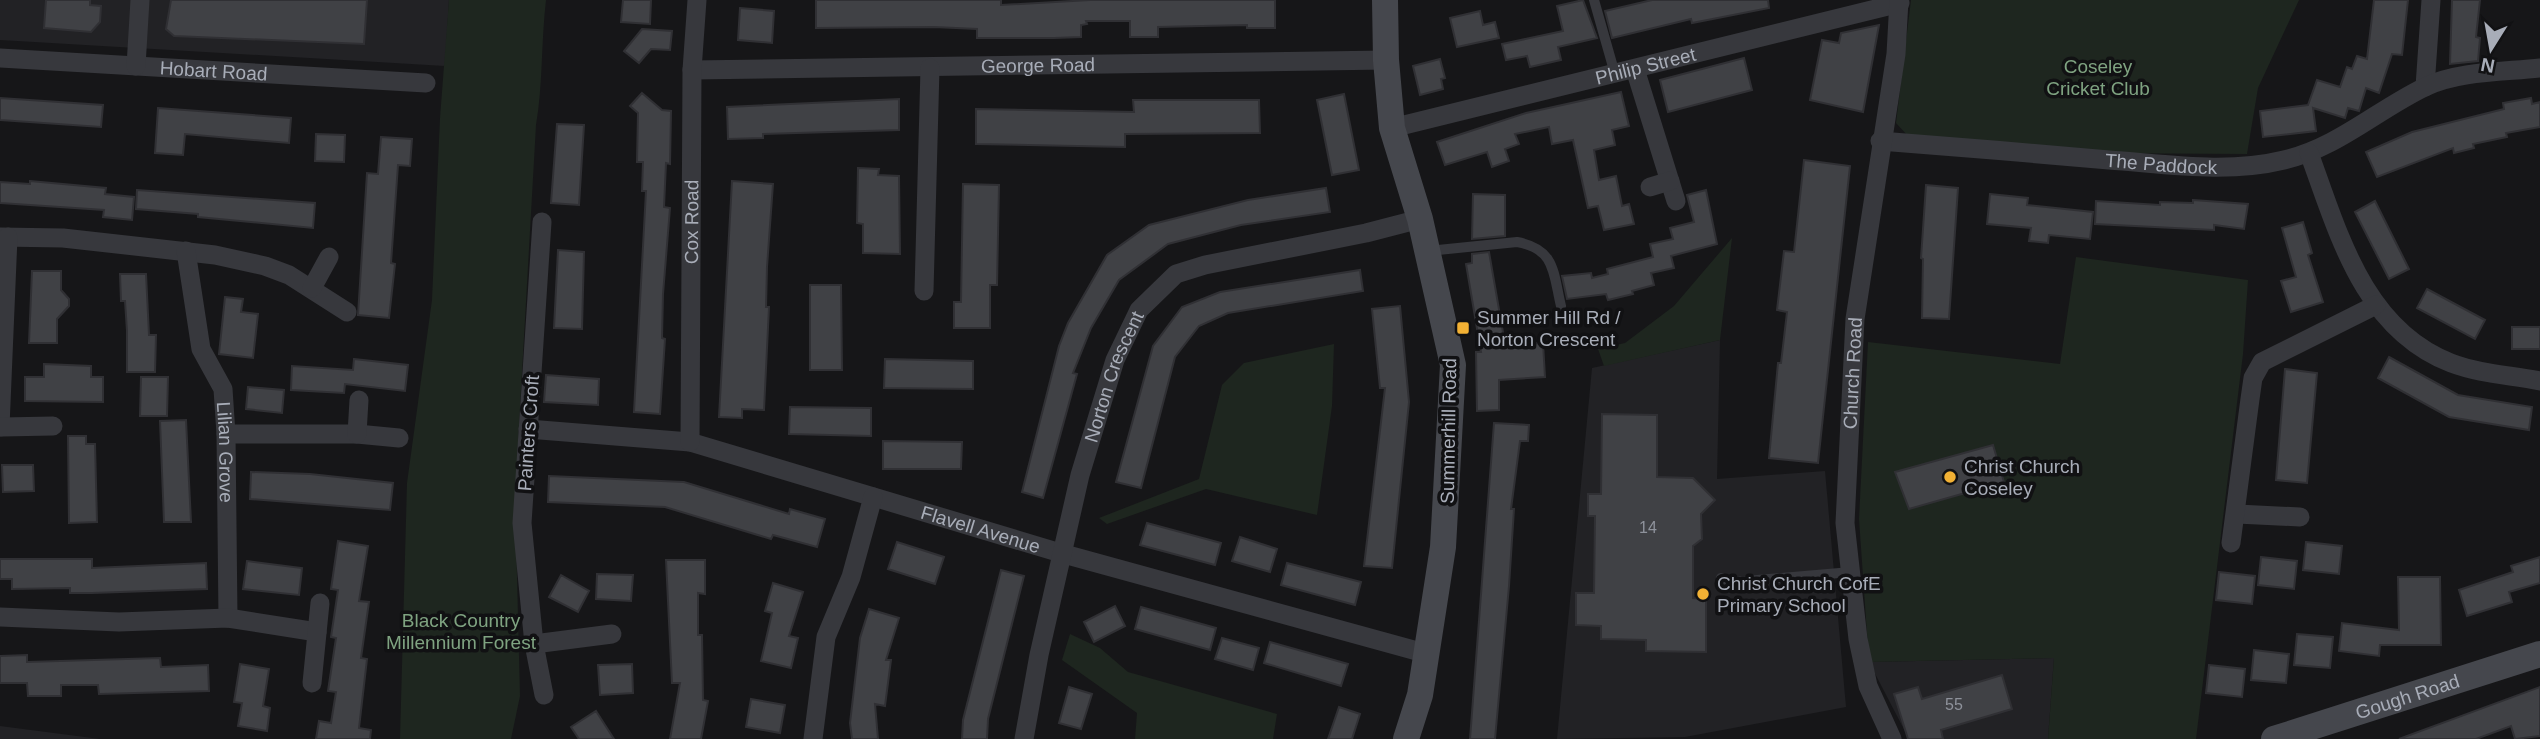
<svg xmlns="http://www.w3.org/2000/svg" width="2540" height="739" font-family="Arial,sans-serif">
<rect width="100%" height="100%" fill="#161618"/>
<!-- built -->
<path fill="#222225" d="M0 0H449L445 66 0 40Z
M1720 340 1717 479 1825 471 1846 707 1685 737 1557 739 1592 368Z
M2054 658 2048 739H1909L1869 662Z
M0 726 100 739H0Z"/>
<!-- green -->
<path fill="#1e261f" d="M449 0H546C541 42 543 84 536 125L515 496 520 696 511 739H400L407 483 432 300 440 118Z
M1911 0H2299L2258 88 2247 154 2082 153 1908 136 1896 123Z
M1732 238 1720 340 1604 366 1598 349 1625 343 1674 306Z
M2076 257 2248 280 2243 354 2196 739H2048L2054 658 1869 662 1859 519 1868 342 2060 364Z
M1334 344 1332 406 1317 515 1206 489 1107 524 1099 518 1199 479 1222 385 1244 363Z
M1070 634 1100 648 1128 672 1277 714 1273 739H1135L1137 713 1062 660Z"/>
<!-- building -->
<path fill="#404145" stroke="#303034" stroke-width="2" d="M46 0H90V5L101 6 100 22 91 32 44 28Z
M171 0H367L364 44 174 36 166 29Z
M623 0H651L650 24 621 22Z
M816 0H1001V5L1090 0H1275V28H1247V25L1158 27V37H1130V21H1086L1087 24 1081 25V37L1054 38H977V29L934 27 816 28Z
M1583 0 1597 38 1558 47 1561 60 1530 67 1527 56 1506 60 1502 44 1563 31 1557 6Z
M1652 0H1768L1769 8 1692 23 1691 19 1612 38 1605 11Z
M2374 0H2408L2402 55 2392 54 2379 93 2366 88 2359 111 2348 108 2345 118 2313 108 2316 131 2263 137 2260 111 2308 105 2317 80 2340 87 2347 67 2352 69 2357 56 2367 59Z
M2452 0H2480L2476 37 2480 38 2478 61 2450 64Z
M740 8 774 11 772 43 738 40Z
M1480 11 1483 25 1495 22 1499 38 1457 47 1450 18Z
M1879 25 1863 112 1810 100 1822 40 1839 43 1841 33Z
M642 29 672 31 670 50 651 49 639 63 624 51Z
M1744 58 1752 90 1668 112 1660 80Z
M1440 59 1445 78 1441 79 1443 89 1420 95 1413 66Z
M1621 92 1629 126 1612 130 1615 145 1594 150 1599 180 1616 176 1622 206 1629 204 1634 224 1604 230 1598 206 1588 208 1573 140 1552 144 1549 127 1515 134 1519 144 1505 149 1509 161 1492 167 1487 152 1445 165 1437 142 1526 113Z
M642 93 662 110 671 111 670 164 666 163 664 207 670 208 663 294 662 338 665 339 660 414 634 412 646 191H642L643 162H637L638 113 630 106Z
M1344 94 1359 170 1332 175 1317 100Z
M0 98 103 105 101 127 0 120Z
M2531 98 2532 104 2540 102V127L2506 133 2507 137 2473 144 2474 148 2454 153 2453 148 2377 177 2366 152 2412 132 2504 109 2503 103Z
M899 99V130L763 134V138L728 139 727 107Z
M1133 100H1259L1260 133 1125 134V147L976 144V109L1134 112Z
M158 108 291 118 289 143 185 134 183 155 155 153Z
M557 124 584 125 579 205 551 203Z
M316 134 345 135 344 162 315 161Z
M381 137 412 139 410 166 398 165 391 263 395 264 389 318 358 315 367 173 378 174Z
M1804 160 1850 166 1818 463 1769 458 1778 363H1781L1787 312 1777 310 1784 251 1794 252Z
M858 168 879 169 878 175 899 176 900 254 863 253V224L857 223Z
M30 181 106 188 105 194 134 197 132 220 103 217 104 210 0 203V182L30 184Z
M732 181 773 184 767 267 766 307H769L764 410 742 409V418L719 417Z
M963 184 999 185 997 285H990V328H954V302H961Z
M1926 185 1958 188 1949 319 1922 318 1923 259 1921 258Z
M1326 188 1330 212 1241 225 1168 244 1119 280 1091 328 1073 373 1077 374 1043 498 1022 492 1059 346 1068 323 1107 255 1149 225 1248 200Z
M137 190 315 203 313 228 198 217V214L136 209Z
M1706 190 1717 244 1671 256 1674 268 1651 273 1654 285 1632 291 1633 294 1608 300 1606 294 1567 299 1562 276 1591 273 1592 278 1608 274 1607 269 1653 257 1650 244 1673 239 1670 228 1694 222 1687 195Z
M1473 194 1505 195V236L1472 239Z
M1990 194 2028 198 2027 205 2093 212 2090 239 2049 235 2048 243 2029 241 2031 228 1987 224Z
M2193 200 2248 204 2244 229 2214 225V230L2095 224 2096 201 2160 205V202L2193 203Z
M2375 201 2409 269 2389 279 2355 212Z
M2303 222 2312 253 2308 255 2323 302 2291 312 2281 281 2296 277 2282 228Z
M558 250 584 252 582 329 554 328Z
M1489 252 1505 344 1543 343 1545 377 1499 380V410L1477 411 1476 352H1481L1466 264 1472 263V254Z
M1360 270 1363 291 1228 313 1199 326 1175 357 1141 488 1116 482 1153 346 1182 307 1220 292Z
M32 271H61V290L69 299V306L57 319V343H29Z
M120 274H146L149 335H156L155 372H127V331L125 301H121Z
M810 285H841L842 370H810Z
M2427 289 2485 320 2475 339 2417 308Z
M225 297 243 299 241 312 258 314 253 358 219 354Z
M1400 306 1409 402 1392 568 1364 566 1385 388H1380L1372 309Z
M2512 327H2540V349H2512Z
M2389 357 2458 395 2532 407 2529 430 2449 417 2378 378Z
M354 359 408 365 405 391 345 384 344 393 291 390 292 366 353 370Z
M885 359 973 361V389L884 388Z
M44 364 91 366V377H103V402L25 401V377H44Z
M2285 369 2317 373 2307 483 2276 480Z
M546 375 599 379 598 405 544 402Z
M141 377H168L167 416H140Z
M248 387 284 390 282 413 246 409Z
M790 407 871 408V436L789 434Z
M1602 414 1657 415V477L1693 478 1715 500 1701 514 1702 539 1693 546V598L1706 599V652L1646 651V640L1601 639V626L1576 625V593H1594L1595 516H1588V494H1601Z
M186 420 191 522H164L160 421Z
M1494 423 1529 425 1528 441H1520L1511 509H1514L1509 586 1495 739H1470Z
M68 436H86V444H95L97 522 69 523Z
M883 441 962 442 961 469H883Z
M1993 445 2004 482 1909 509 1895 472Z
M2 465H33L34 491 3 492Z
M251 472 310 474 393 483 390 510 250 499Z
M549 476 684 482 789 514 790 509 825 519 817 547 773 535 771 539 665 507 548 502Z
M1147 523 1221 543 1215 565 1140 545Z
M1240 537 1277 549 1270 572 1232 561Z
M338 541 368 546 359 601 369 602 361 658 367 659 359 728 371 730 370 739H316L319 721 331 723 336 692 328 691 336 638 331 637 338 590 331 589Z
M897 542 944 557 935 584 888 569Z
M2306 542 2342 546 2339 574 2303 570Z
M2261 557 2297 561 2294 589 2258 585Z
M2540 557V583L2509 592 2512 602 2467 616 2459 590 2513 572 2511 566Z
M0 559H92V568L206 563 207 589 92 593H70V588L12 589V579H0Z
M666 560H705V594L698 593V635H702L703 700 708 701 701 739H670L680 683H672Z
M247 561 302 568 299 595 243 589Z
M1287 563 1361 582 1355 605 1281 585Z
M1001 570 1024 576 988 719 987 739H962L963 720Z
M2219 572 2255 576 2252 604 2216 600Z
M597 574 633 575 631 601 596 599Z
M561 575 589 591 578 612 549 597Z
M2398 577H2440L2441 645H2380L2379 656 2339 651 2342 623 2399 630Z
M773 583 803 592 789 636 798 638 791 668 761 661 772 613 765 611Z
M1115 606 1125 626 1094 642 1084 622Z
M1141 607 1216 628 1210 650 1135 629Z
M869 609 899 618 886 660H891L885 706 875 704 878 739H852L850 723 860 638Z
M2297 634 2333 637 2330 668 2294 665Z
M1222 638 1259 648 1253 670 1215 659Z
M1270 642 1348 664 1341 686 1264 663Z
M2254 650 2289 654 2286 683 2251 680Z
M27 655V662L160 658 161 667 208 665 209 691 99 694 98 685H61V696H28L27 683H0V656Z
M240 664 269 669 263 706 270 708 267 731 238 726 242 703 234 702Z
M632 664 633 693 600 695 598 665Z
M2209 665 2245 669 2242 697 2206 693Z
M2002 675 2012 709 1941 730 1943 739H1908L1894 694 1918 687 1922 699Z
M1069 687 1092 694 1081 729 1059 723Z
M2540 687V736L2515 739 2511 726 2476 739H2399Z
M751 699 785 705 780 733 746 727Z
M1339 707 1360 714 1352 739H1328Z
M596 711 614 739H579L571 727Z"/>
<g fill="none" stroke-linecap="round" stroke-linejoin="round">
<!-- lane -->
<path stroke="#37383d" stroke-width="10" d="M1594 0 1615 74
M1428 251 1517 242C1556 249 1553 273 1561 306
M1721 578 1734 582 1851 572"/>
<!-- street -->
<g stroke="#37383d" stroke-width="19">
<path id="s1" d="M0 58 426 83"/>
<path d="M136 66 140 0"/>
<path d="M1635 69 1676 201"/>
<path id="s2" d="M692 70 1386 60"/>
<path d="M2425 87 2431 0"/>
<path id="s3" d="M1392 128 1900 3"/>
<path id="s4" d="M1880 141C1956 147 2033 153 2109 160 2166 164 2227 174 2284 160 2337 148 2377 110 2425 87 2458 71 2504 72 2540 68"/>
<path d="M2309 153C2338 232 2363 329 2451 363 2480 374 2510 375 2540 381"/>
<path d="M1650 187 1670 181"/>
<path d="M542 222 522 523 534 644 544 695"/>
<path d="M0 237 63 238 215 255 265 266 289 275 347 312"/>
<path id="s5" d="M186 251 201 349 223 389 226 434 228 618"/>
<path d="M312 288 329 257"/>
<path d="M924 291 930 68"/>
<path d="M0 427 8 237"/>
<path d="M2 427 53 426"/>
<path id="s6" d="M528 429 690 442 1064 554 1428 654"/>
<path d="M226 434H357L399 438"/>
<path d="M357 434 359 400"/>
<path id="s7" d="M690 442 692 70 697 0"/>
<path d="M2237 514 2300 517"/>
<path d="M2231 543 2250 399 2253 378 2262 362 2376 305"/>
<path d="M0 617 119 622 228 618 317 632"/>
<path d="M534 644 612 634"/>
<path d="M312 683 320 603"/>
<path d="M813 739 826 637 851 577 873 497"/>
<path id="s8" d="M1024 739 1039 655 1080 475 1115 360 1139 310 1176 274 1205 265 1366 233 1420 219"/>
<path id="s9" d="M1892 739 1868 686 1858 639 1845 523 1855 319 1896 54 1899 0"/>
</g>
<!-- secondary -->
<g stroke="#45474d" stroke-width="26">
<path d="M1385 0 1386 60 1392 128 1420 219 1453 365 1443 547 1420 695 1406 739"/>
<path id="s10" d="M2274 739 2540 654"/>
</g>
</g>
<!-- markers -->
<g fill="#f2b134" stroke="#111113" stroke-width="2.5">
<rect x="1456" y="321" width="14" height="14" rx="3.5"/>
<circle cx="1950" cy="477" r="7"/>
<circle cx="1703" cy="594" r="7"/>
</g>
<g text-anchor="middle" stroke-width="7" stroke-linejoin="round" paint-order="stroke">
<!-- number labels -->
<g font-size="16" fill="#8e929b">
<text x="1648" y="533">14</text>
<text x="1954" y="710">55</text>
</g>
<!-- street labels -->
<g font-size="19" fill="#a8adb8" stroke="#111113">
<text dy="7" stroke="none"><textPath href="#s2" startOffset="346">George Road</textPath></text>
<text dy="7" stroke="none"><textPath href="#s3" startOffset="261">Philip Street</textPath></text>
<text dy="7" stroke="none"><textPath href="#s1" startOffset="214">Hobart Road</textPath></text>
<text dy="7" stroke="none"><textPath href="#s4" startOffset="282">The Paddock</textPath></text>
<text dy="7" stroke="none"><textPath href="#s7" startOffset="220">Cox Road</textPath></text>
<text dy="7" stroke="none"><textPath href="#s9" startOffset="373">Church Road</textPath></text>
<text dy="7" stroke="none"><textPath href="#s8" startOffset="374">Norton Crescent</textPath></text>
<text transform="translate(1448 431) rotate(-89)" y="7">Summerhill Road</text>
<text transform="translate(528 433) rotate(-86)" y="7">Painters Croft</text>
<text dy="7" stroke="none"><textPath href="#s5" startOffset="208">Lilian Grove</textPath></text>
<text dy="7" stroke="none"><textPath href="#s6" startOffset="466">Flavell Avenue</textPath></text>
<text dy="7" stroke="none"><textPath href="#s10" startOffset="140">Gough Road</textPath></text>
</g>
<!-- park labels -->
<g font-size="19" fill="#7fa381" stroke="#111113">
<text x="2098" y="73">Coseley<tspan x="2098" dy="22">Cricket Club</tspan></text>
<text x="461" y="627">Black Country<tspan x="461" dy="22">Millennium Forest</tspan></text>
</g>
<!-- poi labels -->
<g font-size="19" fill="#a8adb8" stroke="#111113" text-anchor="start">
<text x="1477" y="324">Summer Hill Rd /<tspan x="1477" dy="22">Norton Crescent</tspan></text>
<text x="1964" y="473">Christ Church<tspan x="1964" dy="22">Coseley</tspan></text>
<text x="1717" y="590">Christ Church CofE<tspan x="1717" dy="22">Primary School</tspan></text>
</g>
</g>
<!-- north arrow -->
<g transform="translate(2491 49) rotate(191)" stroke="#111113" stroke-width="5" paint-order="stroke">
<path d="M0-5L12 26L0 18L-12 26Z" fill="#a8adb8"/>
<text y="-10" font-size="19" font-weight="bold" text-anchor="middle" fill="#a8adb8">N</text>
</g>
</svg>
